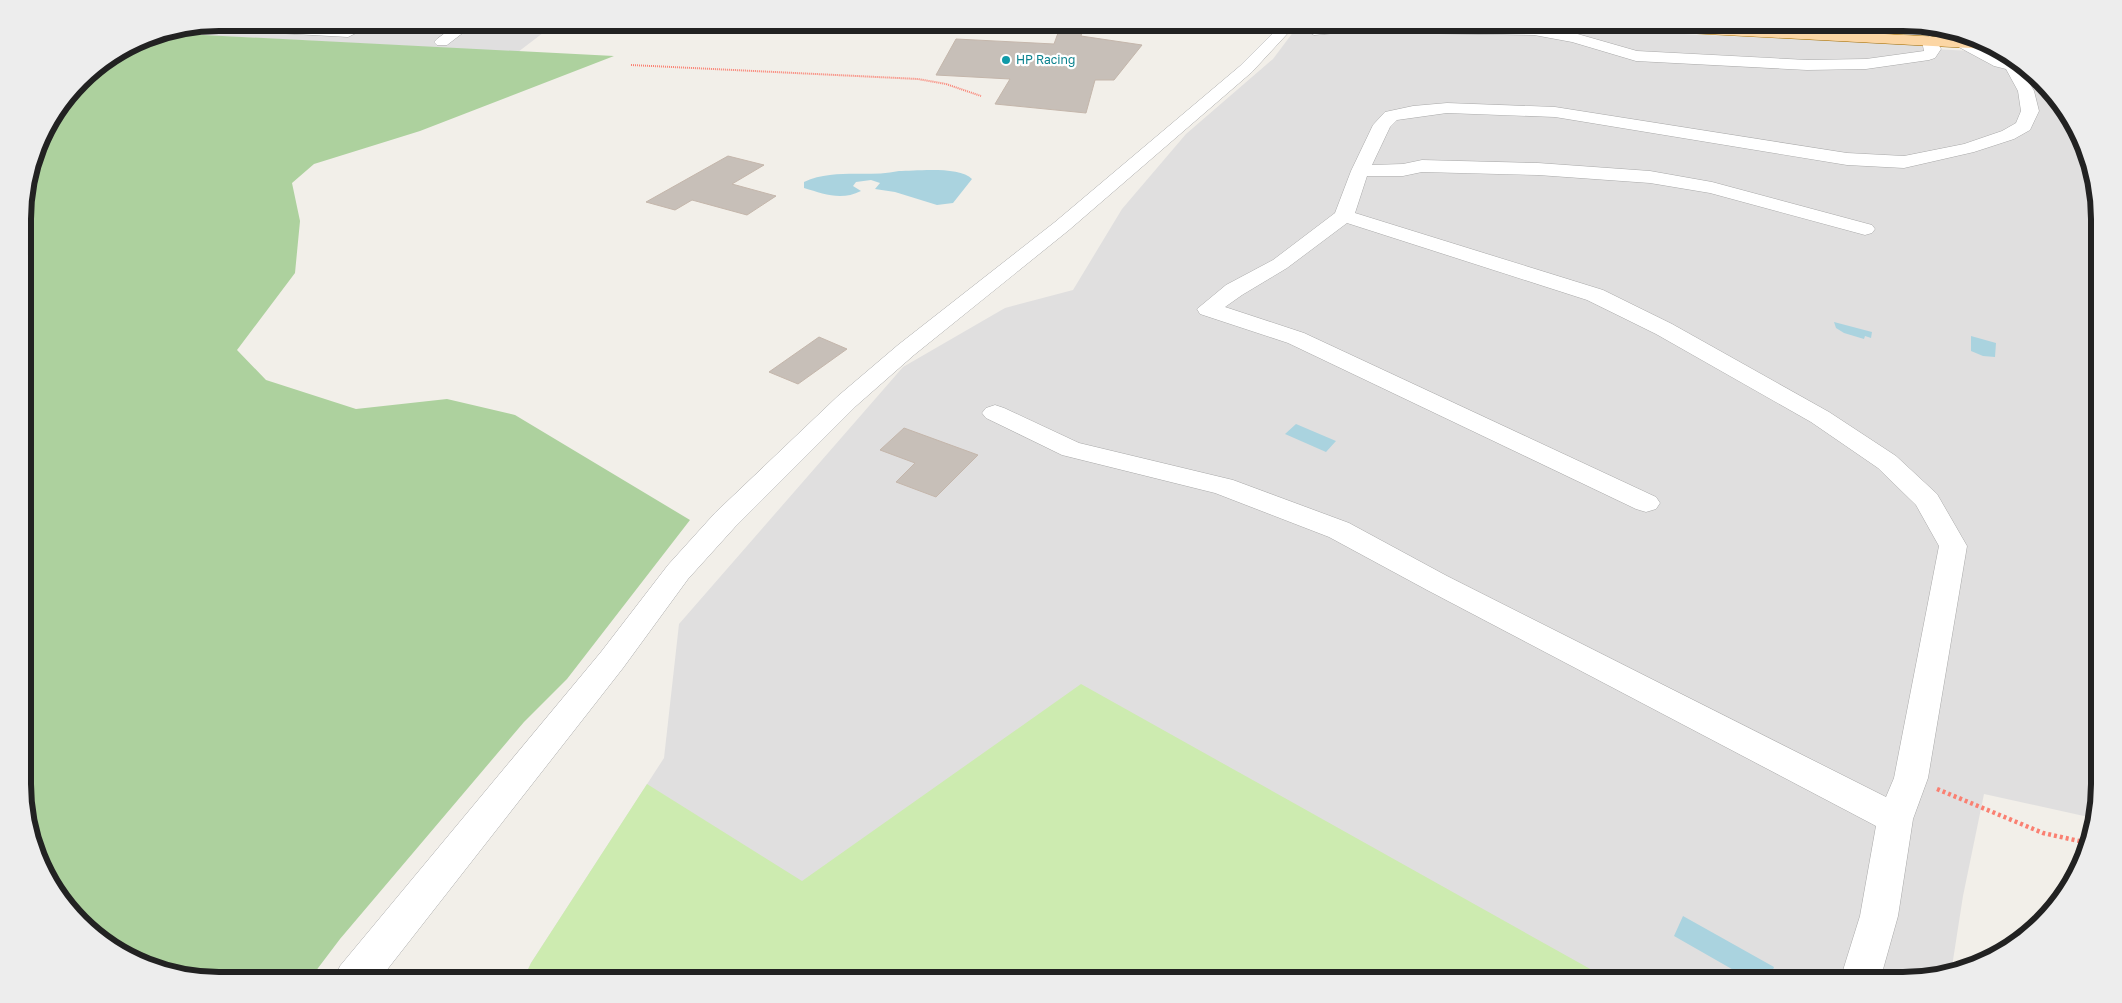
<svg xmlns="http://www.w3.org/2000/svg" width="2122" height="1003" font-family="'Golos Text',sans-serif">
<rect width="100%" height="100%" fill="#f2efe9"/>
<!-- residential -->
<path fill="#e0dfdf" d="M219 22 556 23 518 52 165 33Z
M1300 23H1451L1918 45 1933 49 1972 51 1989 58H2014L2023 63 2059 100 2085 144 2098 194 2099 784 2093 818 1984 794 1963 896 1951 973 1915 980H523L531 963 664 758 679 624 903 367 1005 308 1073 290 1122 209 1186 134 1273 59Z"/>
<!-- grass -->
<path fill="#cdebb0" d="M1081 684 1610 980H523L531 963 647 784 802 881Z"/>
<!-- forest -->
<path fill="#add19e" d="M165 33 614 56 420 131 314 164 292 183 300 221 295 273 237 350 266 380 356 409 447 399 515 415 690 520 567 679 524 722 340 939 309 980H219L144 965 100 940 63 904 38 859 24 810 23 206 43 132 89 72 144 37Z"/>
<!-- pitch -->
<path fill="#88e0be" d="M1380 974 1461 980H1381Z"/>
<!-- water -->
<path fill="#aad3df" d="M899 171C916 171 960 166 972 179L953 203 937 205 895 192 875 189 880 183 871 180 856 182 853 186 861 191C841 201 824 194 804 188V182C835 168 867 178 899 171Z
M1834 322 1872 332 1871 338 1865 336 1864 339 1844 333 1836 328Z
M1971 336 1996 343 1995 357 1983 356 1971 351Z
M1296 424 1336 441 1326 452 1285 434Z
M1683 916 1774 967 1769 980H1751L1674 936Z"/>
<!-- building -->
<path fill="#c7bfb8" stroke="#c4b6ab" d="M1062 22H1085L1081 36 1142 45 1114 80H1095L1086 113 995 104 1010 79 936 75 956 39 1054 44Z
M728 156 764 165 732 184 776 196 747 215 692 200 675 210 646 202Z
M819 337 847 349 798 384 769 372Z
M904 428 978 455 936 497 896 482 915 463 880 450Z"/>
<g fill="none" stroke-linecap="round" stroke-linejoin="round">
<defs>
<path id="minor" d="M219 22 346 28 358 22H378L348 37 206 29 200 26Z
M460 22H477L447 45H437L434 42 437 39Z
M1263 22H1279L1288 33 1252 72 1069 230 914 355 856 406 735 527 688 579 623 668 379 980H334L340 966 601 652 668 565 715 513 838 396 898 345 1055 222 1240 66 1273 33Z
M1346 24 1534 27 1574 33 1637 51 1807 60 1866 59 1924 51 1922 41 1930 36 1935 38 1941 49 1935 58 1929 60 1866 69 1807 70 1636 61 1572 42 1534 35 1346 32 1314 35 1307 31 1314 27Z
M1960 37 2004 59 2020 62 2031 72H2023L2034 91 2039 111 2030 130 2014 139 1974 152 1904 168 1847 165 1555 117 1447 113 1397 120 1390 127 1372 165 1403 164 1422 160 1538 163 1650 171 1712 182 1872 225 1875 229 1872 233 1865 235 1710 193 1650 183 1538 175 1422 172 1403 176H1367L1355 213 1603 290 1672 324 1829 412 1896 456 1937 494 1967 546 1928 778 1913 819 1898 916 1880 980H1840L1860 916 1876 826 1427 590 1329 537 1215 493 1062 455 986 418 982 413 986 408 995 405 1004 408 1079 443 1233 480 1349 523 1447 576 1886 797 1894 778 1939 546 1916 505 1878 468 1811 422 1656 334 1587 300 1347 223 1287 268 1242 295 1225 307 1304 333 1656 497 1660 503 1656 509 1646 512 1636 509 1288 343 1200 314 1197 309 1226 285 1273 260 1335 213 1351 171 1373 125 1385 112 1413 106 1447 103 1555 107 1847 153 1904 156 1964 144 2002 131 2016 123 2021 111 2018 91 2006 69 1994 66 1955 45 1952 42Z"/>
<path id="major" d="M1548 22H1652L1981 39 1995 47 1989 49 1555 26Z"/>
</defs>
<!-- minor casing -->
<use href="#minor" stroke="#a9a9a9" stroke-width="1"/>
<!-- major casing -->
<use href="#major" stroke="#a06b00" stroke-width="1"/>
<!-- path-far1 -->
<path stroke="#fa8072" stroke-width="2" stroke-dasharray="1 1" stroke-linecap="butt" d="M631 65 918 79 946 84 981 96"/>
<!-- path -->
<path stroke="#fa8072" stroke-width="4.5" stroke-dasharray="3 3" stroke-linecap="butt" d="M1937 789 2043 833 2088 843"/>
<!-- minor -->
<use href="#minor" fill="#fff" fill-rule="evenodd"/>
<!-- major -->
<use href="#major" fill="#fcd6a4" fill-rule="evenodd"/>
</g>
<!-- markers -->
<circle fill="#0f9aa8" stroke="#fff" stroke-width="2" cx="1006" cy="60" r="5"/>
<g text-anchor="middle" stroke-width="4.5" stroke-linejoin="round" paint-order="stroke">
<!-- far-culture labels -->
<g font-size="12" fill="#0d838f" stroke="#fff" text-anchor="start">
<text x="1016" y="64">HP Racing</text>
</g>
</g>
<!-- crop -->
<path d="M0 0H2122V1003H0ZM219 31H1903A188 188 0 0 1 2091 219V784A188 188 0 0 1 1903 972H219A188 188 0 0 1 31 784V219A188 188 0 0 1 219 31Z" fill="#ededed" fill-rule="evenodd"/>
<path fill="none" stroke="#222" stroke-width="6" d="M219 31H1903A188 188 0 0 1 2091 219V784A188 188 0 0 1 1903 972H219A188 188 0 0 1 31 784V219A188 188 0 0 1 219 31Z"/>
</svg>
